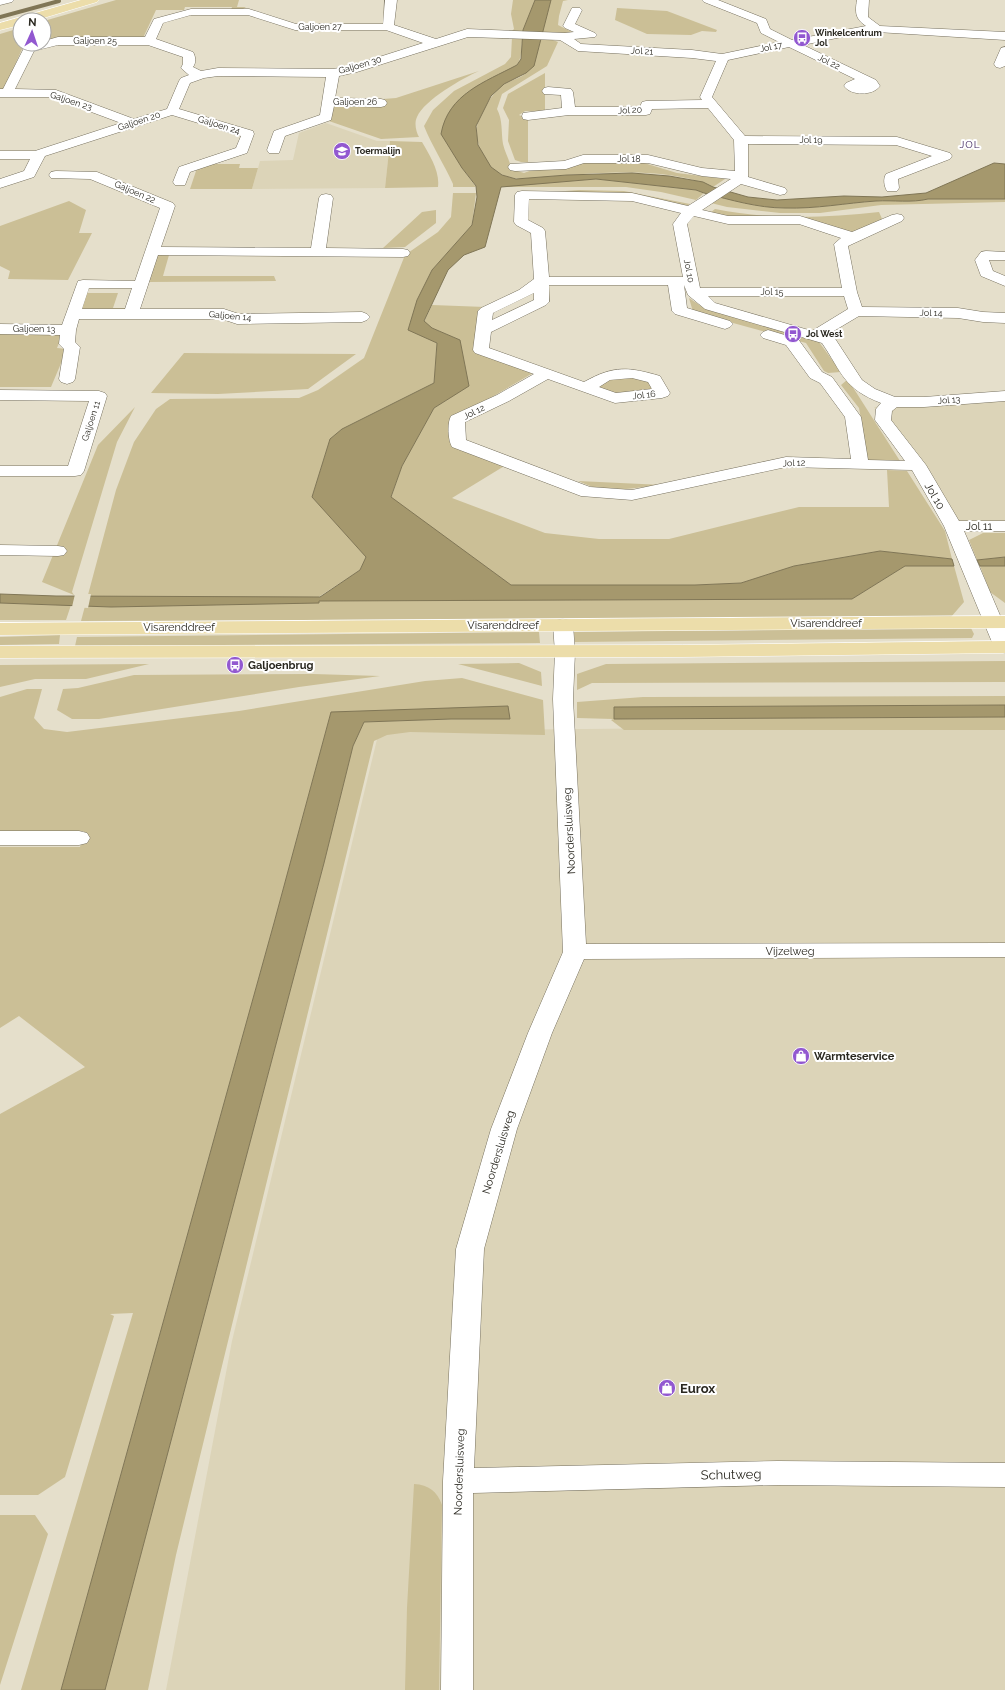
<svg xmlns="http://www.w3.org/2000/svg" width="1005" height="1690" font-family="Raleway,sans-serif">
<rect width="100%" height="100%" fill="#e5dfcb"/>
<!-- built -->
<path fill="#dcd4b8" d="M326 123 377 141H390L385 188 252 189 260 161 293 160 299 133Z
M1005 394V527L953 526 874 407Z
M1005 725V1690H166L232 1341 379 731Z"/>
<!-- green -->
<path fill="#cbbf96" d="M116 0H239L237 7H246L243 9 231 10 232 7H185L184 10H156L143 38 62 37 44 42V21Z
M513 0H535L523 31H512L514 29 511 14Z
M551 0H568L563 1 559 16 558 25 576 34 542 32Z
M617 8 667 11 717 30 716 32 702 31 691 35 647 34 615 20Z
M20 28V44H38L22 49 3 92H0V34Z
M512 37 523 38C520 47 523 56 517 65L466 93 462 168 476 187H453V184C444 164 432 146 424 126L433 110 454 91 505 64 511 57Z
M541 38 550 39 558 42 547 66 502 94 497 109C503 120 501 132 503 144 505 153 510 160 511 169L524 173 540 167 576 162 644 163 677 173 725 179 713 187C674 168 609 172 566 175 546 176 522 183 503 175 486 169 475 144 477 128 477 116 494 91 503 85 510 80 519 79 525 74 531 69 540 46 541 38Z
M479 71C463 78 424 100 417 117 414 123 416 132 419 137L381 139 326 120 332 103 396 98Z
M545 73V111H525L519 115 528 119V162H521L515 160 508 141 509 120 503 108 508 94Z
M390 141 422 142C430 156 440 171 438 187L385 188Z
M204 164H240L239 168H258L252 189H190L198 165Z
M596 179 696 190 704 193 696 200 661 192 626 187H501L513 185Z
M579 190 624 191 690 204 685 207 628 194H524Z
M453 193H476L472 225 432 270 408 329 437 343 434 383 342 429 330 439 312 497 366 557 360 570 314 600 852 599 905 566H954L964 602 951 617 81 621 116 490 134 442 156 409 170 399 299 398 318 390 364 358 405 255 438 232 451 217Z
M720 197C741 202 763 208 786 208 816 209 846 203 877 201 893 200 912 203 928 199H1005V202L881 205 820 213H780L727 207 711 203Z
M69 201 86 210 79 233H92L68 280 8 279 10 271 0 266V226Z
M715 209C769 220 825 218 879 212L883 221 852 234 811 222 719 217 710 213Z
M436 210V223L405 247 383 248 422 212Z
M157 255H169L163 276H274L276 281 148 282Z
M84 293H118L113 308H126L125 309 79 310Z
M689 298 704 308 819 342 841 372 828 373 824 371 806 343 693 312Z
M432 305 485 307 479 353 533 373 454 419 451 444 506 465 452 498 545 533 599 539H669L799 507H889L887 470 907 471 945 531 952 559 880 551 794 566 741 583 695 585H511L391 498 402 466 434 408 447 400 460 340 432 328 424 322Z
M63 333 57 348 67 349 51 387H0V334Z
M184 353 356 354 308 389 218 394 151 393Z
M629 376 653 383 655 394 620 396 596 387 612 377Z
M847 380 854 389 900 461 868 460 859 408 841 385Z
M135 407 117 442 72 592 74 595 42 582 98 445Z
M578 481 663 485 626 489 595 488Z
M983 533H1005V557L977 560 969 540Z
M980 566H1005V603L990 592Z
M0 603 71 605 66 620H0Z
M936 628H971L974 634 972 638 575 642 574 632Z
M539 632 540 643 75 646 77 637Z
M60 635 59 644 0 645V637Z
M1005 661V682L592 683 577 690V674L606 664Z
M519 663 541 672 542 686 458 664Z
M149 664 86 679H35L0 687V665Z
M313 674 380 676 299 687 99 719H72L57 710 63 689 78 688 134 675Z
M462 678 543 700 545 735 410 732 387 735 374 741 176 1555 148 1690H105L324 863 353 746 364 722 451 719H510L331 712 274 923 61 1690H21L133 1313 110 1314 114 1316 65 1477 38 1495H0V1114L85 1067 19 1016 0 1028V847H80L84 831 0 832V697L27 689H42L34 718 44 729 67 732 239 711 425 681Z
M1005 696V705L614 707 615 719 1005 717V730H624L611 720 613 719 577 718V702L643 697Z
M414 1484C429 1485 437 1491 442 1505L439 1690H405L407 1608Z
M0 1515H35L48 1534 0 1685Z"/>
<!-- water -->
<path fill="#a5986d" stroke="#807656" d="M535 0H551L534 66 526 73 504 84 491 96 476 126 478 145 491 167 502 175 516 179 567 175 632 173 669 176 703 182 713 187 748 197 777 200 844 196 882 197 926 193 994 163 1005 164V199H928C912 203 893 200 876 201 846 203 816 209 785 208 758 208 731 200 704 193L696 190 596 179 501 187 485 247 464 255 448 270 424 321 432 328 460 340 469 386 434 408 402 466 391 497 511 585H695L741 583 794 566 880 551 952 559 954 566H905L852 599 319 601V603L111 607 0 603V594L56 596 320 597 360 570 366 557 312 497 330 439 342 429 434 383 437 343 408 330 417 300 432 270 472 225 477 197 476 186 462 168 441 134C448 94 485 82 517 65L521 59 523 30Z
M1005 557V566H980L977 560Z
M1005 705V717L614 719V707Z
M508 706 510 719H451L364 722 353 746 324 863 105 1690H61L274 923 331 712Z"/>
<!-- pier -->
<path fill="#e5dfcb" d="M75 594H91L88 608 72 607Z"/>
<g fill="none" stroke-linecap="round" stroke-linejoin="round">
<!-- stream -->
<path stroke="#807656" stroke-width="4" d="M0 17 59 1"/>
<defs>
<path id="minor" d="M0 0H14L12 2 0 5Z
M385 0H397L394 25 436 39 467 29 565 33 574 32 565 28 563 26 572 8H580L582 10 575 24 595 33 597 35 595 37 574 39 581 44 692 50 722 54 779 42 761 33 757 23 704 2 702 0H718L766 19 770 29 792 40 866 26C855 19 855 12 857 0H869L868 17 880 26 1005 32V40L877 32 861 33 803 45 876 80 880 86C873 96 851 96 844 86L846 83 855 79 789 47 728 60 712 97 745 136 897 137 950 153 952 156 950 159 898 179 899 188 897 191H887C884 186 883 179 886 174L932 156 896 145 748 144V177L785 188 787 191 785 194 780 195 741 184 702 210 728 216H800L852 232 892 215 897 214 902 215 904 218 902 221 848 246 857 292 862 307 958 308 983 312 1005 313V323L983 322 958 318 859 316 827 335 834 337 862 380 875 389 895 397H924L1005 391V401L924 407H897L892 411 891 420 926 465 959 521H1005V531H964L1005 627V653L997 651 994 647 944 526 912 470 786 467 632 500 581 496 452 447C448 440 447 423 451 416L497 395 534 374 475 353 473 350 478 311 481 308 519 290 534 279 531 233 516 225 514 222 515 195 517 192 522 191 632 193 688 206 731 179 702 176 648 163H584L566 169 515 171 510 170 508 167 510 164 564 161 583 155H648L702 168 735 171 734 140 708 108 652 109 650 114 646 115H569L528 120 523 119 522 116 523 113 562 108 561 95 544 94 542 91 544 88 548 87 571 89 573 92 575 107H640L642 102 646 101 702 100 700 97 716 61 692 58 578 51 560 40 468 37 357 72 339 76 335 98 381 99 385 100 387 103 385 106 381 107 334 106 331 120 285 136 279 153H269L267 150 274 131 320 115 326 77 218 76 204 78 190 83 179 109 253 131 254 134 247 153 190 172 185 185H175L173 182 179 167 236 148 241 136 172 115 45 156 34 177 0 188V179L24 171 30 159H0V151H35L121 123 51 97H0V89H3L25 46 34 44H44V41L58 37H145L154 19 191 9H249L296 24H383ZM191 15H248L295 30H386L423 43 351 66 333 69 218 68 201 71 193 67C196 63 196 57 193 52L156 39 163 23ZM58 45H148L183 57V64L181 68 189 75 181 78 179 81 167 109 134 119 56 90 15 89 34 51ZM529 199 632 201 681 213 673 224 683 277H549L545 231 543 228 528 220ZM694 216 728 224H799L841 238 834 244 842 288H700L687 224ZM549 285H668L672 311 675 314 725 329 730 327 733 324 730 321 687 308 684 285 688 295 705 309 822 343C843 374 843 388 881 403L876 409 875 420 905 461 868 460 861 417 832 377 822 372 798 339 768 330 763 332 760 335 763 338 786 345 810 378 820 383 845 417 851 459 786 457 632 490 590 487 466 440 465 422 509 401 548 379 615 403 662 398 668 396 670 393 660 376C629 367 614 365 584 382L489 348 491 332 546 305 549 302ZM534 293V300L492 320 493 313ZM708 296H844L848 309 812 331 715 303ZM632 378 648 382 652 389 616 393 599 387 610 380Z
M1005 47V66L1000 68 996 67 994 64 1001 48Z
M56 171 97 172 173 203 175 206 161 247 311 248 319 198 321 195 326 194 331 195 333 198 326 248 403 249 408 250 410 253 408 256 403 257 158 255 140 309H224L239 314 362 312 367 314 370 317 367 320 362 322 237 324 222 319H79L76 330 75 342 80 347 75 379 73 382 67 384 61 382 59 379 64 349 59 344 60 335 0 334V324L62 325 78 281 83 280 135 281 160 208 90 179 51 178 49 175 51 172ZM89 288H132L125 309H82Z
M986 251 1005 252V260H989L993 271 1005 276V286L981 276 975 260 981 252Z
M0 390 99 391 105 393 107 396 84 471 81 475 75 476H0V466H68L89 401 0 400Z
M0 545 58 546 64 547 67 551 64 555 58 556 0 555Z
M563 619 570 621 573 625 575 652 573 699 586 944 1005 943V957L584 959 552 1033 517 1129 484 1249 474 1468 778 1461 1005 1463V1487L778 1485 473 1493V1690H441L443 1481 456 1249 491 1129 528 1033 563 952 553 699 555 652 553 625 556 621Z
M0 831H79L87 833 90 838 87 843 79 845H0Z"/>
<path id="major" d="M81 0H99L97 2 37 20H20V25L0 30V23Z
M1005 616V628L0 635V623Z
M1005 641V653L682 657 0 658V646L682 645Z"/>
</defs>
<!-- minor casing -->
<use href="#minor" stroke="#77715f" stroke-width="1"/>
<!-- major casing -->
<use href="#major" stroke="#fff" stroke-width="1"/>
<!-- minor -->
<use href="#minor" fill="#fff" fill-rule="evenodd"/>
<!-- major -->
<use href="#major" fill="#ecddaa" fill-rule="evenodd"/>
</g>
<!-- icons -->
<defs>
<symbol id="bus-disc" viewBox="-11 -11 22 22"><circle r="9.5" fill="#9258d0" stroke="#fff"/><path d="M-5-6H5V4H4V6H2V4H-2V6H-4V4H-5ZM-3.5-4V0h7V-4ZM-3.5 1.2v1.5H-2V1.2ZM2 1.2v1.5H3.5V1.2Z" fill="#fff"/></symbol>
<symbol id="school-disc" viewBox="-11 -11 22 22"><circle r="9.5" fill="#9258d0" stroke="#fff"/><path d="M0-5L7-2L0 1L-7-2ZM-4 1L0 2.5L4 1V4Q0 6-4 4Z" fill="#fff"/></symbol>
<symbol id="shop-disc" viewBox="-11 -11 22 22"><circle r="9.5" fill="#9258d0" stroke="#fff"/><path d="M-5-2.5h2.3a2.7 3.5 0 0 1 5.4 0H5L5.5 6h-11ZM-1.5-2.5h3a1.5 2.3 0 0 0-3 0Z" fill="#fff"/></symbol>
</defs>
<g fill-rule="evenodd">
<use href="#bus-disc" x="792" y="28" width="20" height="20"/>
<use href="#school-disc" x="332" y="141" width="20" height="20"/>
<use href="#bus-disc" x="783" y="324" width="20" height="20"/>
<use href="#bus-disc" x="225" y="655" width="20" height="20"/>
<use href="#shop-disc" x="791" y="1046" width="20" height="20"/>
<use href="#shop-disc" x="657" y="1378" width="20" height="20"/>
</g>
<g text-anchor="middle" stroke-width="4" stroke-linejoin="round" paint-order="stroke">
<!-- far-street labels -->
<g font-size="9" fill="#2a2820" stroke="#fff">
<text x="320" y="30">Galjoen 27</text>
<text x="95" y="44">Galjoen 25</text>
<text transform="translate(771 47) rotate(-11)" y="3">Jol 17</text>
<text transform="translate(642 51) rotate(3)" y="3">Jol 21</text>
<text transform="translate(829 62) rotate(26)" y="3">Jol 22</text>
<text transform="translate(360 65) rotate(-16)" y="3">Galjoen 30</text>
<text transform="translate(71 101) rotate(18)" y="3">Galjoen 23</text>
<text x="355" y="105">Galjoen 26</text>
<text transform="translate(630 110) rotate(-3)" y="3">Jol 20</text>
<text transform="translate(139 121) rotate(-18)" y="3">Galjoen 20</text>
<text transform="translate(219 125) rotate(17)" y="3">Galjoen 24</text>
<text x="811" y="143">Jol 19</text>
<text x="629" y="162">Jol 18</text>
<text transform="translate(135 192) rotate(23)" y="3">Galjoen 22</text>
<text transform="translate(689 271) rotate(79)" y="3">Jol 10</text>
<text x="772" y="295">Jol 15</text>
<text transform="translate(931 313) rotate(1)" y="3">Jol 14</text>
<text transform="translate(230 316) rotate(5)" y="3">Galjoen 14</text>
<text x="34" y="332">Galjoen 13</text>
<text transform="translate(644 395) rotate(-6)" y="3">Jol 16</text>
<text transform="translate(949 400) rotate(-5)" y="3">Jol 13</text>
<text transform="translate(474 412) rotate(-26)" y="3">Jol 12</text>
<text transform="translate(91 421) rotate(-72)" y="3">Galjoen 11</text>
<text transform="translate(794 463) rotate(-2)" y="3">Jol 12</text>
</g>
<!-- far-poi labels -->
<g font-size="9" font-weight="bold" fill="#2a2820" stroke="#fff" text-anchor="start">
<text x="815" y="36">Winkelcentrum<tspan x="815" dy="10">Jol</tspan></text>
<text x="355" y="154">Toermalijn</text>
<text x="806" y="337">Jol West</text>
</g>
<!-- far-neighbourhood labels -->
<g font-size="10" letter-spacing="1" fill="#3e235c" stroke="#fff">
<text x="970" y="148">JOL</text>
</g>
<!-- street labels -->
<g font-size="11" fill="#2a2820" stroke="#fff">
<text transform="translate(935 496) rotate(60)" y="4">Jol 10</text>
<text x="979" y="530">Jol 11</text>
<text x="826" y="627">Visarenddreef</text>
<text x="503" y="629">Visarenddreef</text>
<text x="179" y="631">Visarenddreef</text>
<text transform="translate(569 831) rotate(-93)" y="4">Noordersluisweg</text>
<text x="790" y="955">Vijzelweg</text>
<text transform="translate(498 1152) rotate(-73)" y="4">Noordersluisweg</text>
<text transform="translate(459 1472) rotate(-88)" y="4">Noordersluisweg</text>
</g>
<!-- poi labels -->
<g font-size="11" font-weight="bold" fill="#2a2820" stroke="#fff" text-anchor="start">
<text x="248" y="669">Galjoenbrug</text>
<text x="814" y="1060">Warmteservice</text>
</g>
<!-- near-poi labels -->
<g font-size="13" font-weight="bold" fill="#2a2820" stroke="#fff" text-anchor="start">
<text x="680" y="1393">Eurox</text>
</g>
<!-- near-street labels -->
<g font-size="13" fill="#2a2820" stroke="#fff">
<text transform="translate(731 1474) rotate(-1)" y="5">Schutweg</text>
</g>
</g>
<!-- north arrow -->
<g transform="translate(32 32) rotate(3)"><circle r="19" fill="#ffffff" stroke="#aaa9a6"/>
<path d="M0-3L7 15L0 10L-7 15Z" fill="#9258d0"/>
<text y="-6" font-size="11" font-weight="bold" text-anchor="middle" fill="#2a2820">N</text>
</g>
</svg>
